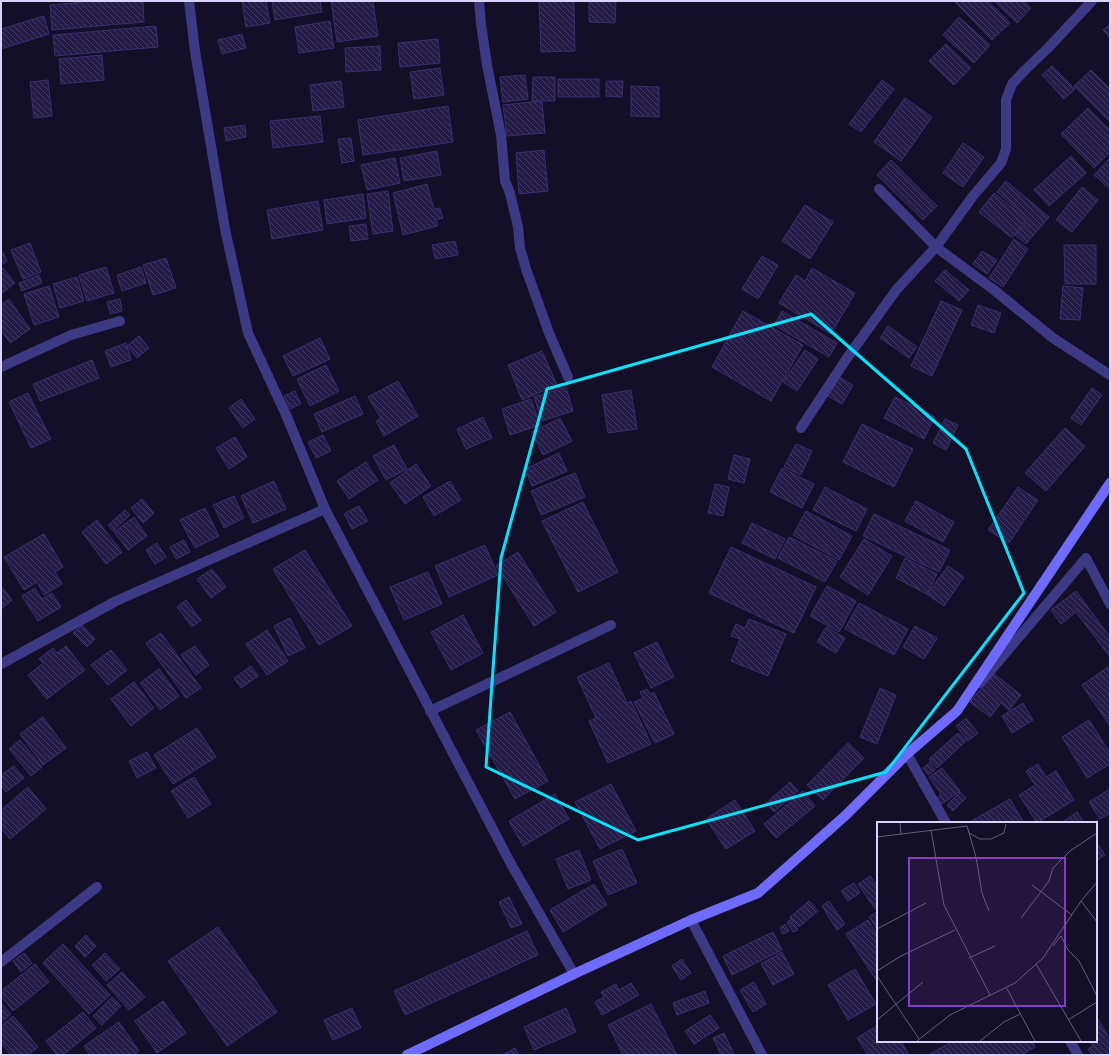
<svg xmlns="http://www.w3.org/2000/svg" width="1111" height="1056" font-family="Signika,sans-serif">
<defs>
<pattern id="building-back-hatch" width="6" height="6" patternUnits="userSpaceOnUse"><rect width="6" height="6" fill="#241b47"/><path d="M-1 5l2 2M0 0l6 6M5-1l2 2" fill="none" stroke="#433b63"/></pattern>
</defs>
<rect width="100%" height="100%" fill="#130f26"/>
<!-- building -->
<path fill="url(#building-back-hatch)" stroke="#3b2d73" d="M95 1H143L144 22 52 30 50 5Z
M242 1H266L270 23 246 27Z
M272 1H320L322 12 275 20Z
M331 1H373L378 36 337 42Z
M539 1H574L575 51 541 52Z
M589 1H616L615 23 589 22Z
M956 1H988L1010 23 992 40 955 2Z
M994 1H1024L1031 8 1017 23Z
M44 16 49 34 1 49V29Z
M959 17 990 45 974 63 943 35Z
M330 21 334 48 299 53 295 27Z
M1110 24V38L1103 30Z
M156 26 158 47 55 56 53 35Z
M242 34 246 48 222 54 218 40Z
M438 39 440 63 400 67 398 43Z
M946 44 971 68 954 85 929 61Z
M380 46 381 70 346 72 345 48Z
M102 55 104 80 61 84 59 59Z
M1052 66 1075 89 1064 99 1042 75Z
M440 68 444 95 414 99 410 72Z
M1091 70 1110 89V122L1074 86Z
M525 75 528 99 503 102 500 77Z
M533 77H555V101H532Z
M558 79H599V97H558Z
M48 80 52 116 34 118 30 82Z
M882 80 894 89 861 132 849 124Z
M341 81 344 107 313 111 310 85Z
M606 81H623L622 97 606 96Z
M631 86 659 87V117L631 116Z
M905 98 932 117 901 161 874 142Z
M542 101 545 133 507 136 503 105Z
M448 106 453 142 363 155 358 120Z
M1088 108 1110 130V152L1094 168 1061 134Z
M320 116 323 142 273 148 270 121Z
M245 125 246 137 226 141 224 128Z
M351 138 354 161 342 163 338 139Z
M963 143 984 157 963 187 943 173Z
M544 150 548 191 519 194 516 153Z
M437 151 441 175 404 181 400 158Z
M1071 156 1086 173 1049 206 1034 190Z
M395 158 400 183 367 190 361 165Z
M1110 158V189L1094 175Z
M891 160 937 206 923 220 877 175Z
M1006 181 1049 217 1026 244 1015 235 1029 219 997 192Z
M427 184 434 209 440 208 443 218 436 220 438 226 403 235 393 193Z
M1082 187 1098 200 1072 232 1056 220Z
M388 191 393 231 373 234 367 194Z
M994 193 1027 219 1012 238 979 212Z
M363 194 366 218 327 224 324 200Z
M318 201 323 230 272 239 267 210Z
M805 205 833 222 810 259 782 241Z
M366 224 368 239 351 241 349 226Z
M1014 239 1028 249 1003 287 989 278Z
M455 241 458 255 435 259 432 245Z
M30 243 41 272 23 279 11 250Z
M1064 245H1096V284H1065Z
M1 249 7 261 1 265Z
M982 251 997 260 987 274 973 264Z
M762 256 778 265 758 299 742 289Z
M166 258 176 288 153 295 143 265Z
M106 267 114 293 87 301 79 275Z
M141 267 146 283 122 291 117 275Z
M3 268 15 283 1 294V269Z
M812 268 855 293 831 334 779 303 796 275 805 281Z
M945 270 969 290 959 301 935 281Z
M39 275 42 283 22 291 19 283Z
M77 277 84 301 60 308 53 284Z
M49 286 59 317 34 325 24 294Z
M1063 286 1083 288 1080 320 1060 319Z
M9 299 30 329 10 343 1 330V305Z
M120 299 122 311 110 314 107 302Z
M941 301 962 310 932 376 911 366Z
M978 305 1001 313 994 333 971 325Z
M743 311 803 345 771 401 712 367Z
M782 311 837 343 829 357 774 325Z
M888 326 917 347 909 358 880 338Z
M139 336 149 348 137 358 127 346Z
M320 338 330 359 293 376 283 356Z
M126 343 131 360 111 367 105 351Z
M805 350 818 359 797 391 783 382Z
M542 351 557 385 522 400 508 365Z
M92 360 99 378 40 401 33 384Z
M326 365 339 391 310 406 297 379Z
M839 377 853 385 842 404 828 396Z
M398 381 418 416 384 436 376 421 381 418 368 397Z
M566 387 573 411 542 421 534 397Z
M1092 388 1102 395 1081 425 1071 418Z
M631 390 637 429 608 433 602 395Z
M295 391 301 404 290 409 284 396Z
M28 393 51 439 31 448 9 402Z
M355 396 363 414 322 432 314 414Z
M895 397 935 417 924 439 884 418Z
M241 399 255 419 243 428 229 408Z
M531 399 540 425 510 435 502 409Z
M483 417 492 438 466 449 457 429Z
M560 418 572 441 543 455 532 432Z
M945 419 958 425 946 450 933 443Z
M862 424 913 449 894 487 843 462Z
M1065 428 1085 446 1046 491 1025 473Z
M323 435 331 451 316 458 308 442Z
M235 437 247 457 229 469 216 448Z
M796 444 812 451 801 475 784 467Z
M394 445 407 469 386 480 373 456Z
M559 453 567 471 532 486 525 469Z
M734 455 750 459 744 483 728 479Z
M366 462 378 480 349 499 337 481Z
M416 464 431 486 405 504 390 483Z
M782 468 814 484 802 508 770 492Z
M575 473 585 497 541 515 531 491Z
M274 481 286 509 253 523 241 496Z
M450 481 461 500 434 516 423 497Z
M715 484 729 487 723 516 708 513Z
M825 487 867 509 856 531 813 510Z
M1018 487 1038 500 1009 543 988 530Z
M234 496 244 518 224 528 213 505Z
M142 499 154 513 143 523 131 508Z
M916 501 954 522 943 542 905 521Z
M583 502 618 572 578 592 542 521Z
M359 506 368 521 352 529 344 514Z
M205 508 219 536 195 548 180 520Z
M125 510 130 515 113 531 108 525Z
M806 511 852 536 839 560 793 535Z
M874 514 950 550 939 572 863 536Z
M134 517 147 536 128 550 114 532Z
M97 520 122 552 106 564 82 532Z
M752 523 785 539 775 559 742 543Z
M44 534 63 567 55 572 62 584 44 595 37 582 24 590 4 557Z
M789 537 837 561 825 582 778 558Z
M864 539 892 556 868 595 840 577Z
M184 540 190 552 176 559 170 547Z
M157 543 166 557 155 564 146 550Z
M485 545 498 575 449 597 435 566Z
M731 547 816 587 794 633 709 593Z
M305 550 352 626 319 645 273 569Z
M518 552 556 612 534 626 496 566Z
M905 558 937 574 927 594 896 578Z
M948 566 964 577 944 606 927 594Z
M212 569 226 587 211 598 197 579Z
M428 572 442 604 404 620 390 587Z
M1 586 12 600 1 609Z
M827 586 856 601 839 632 810 616Z
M35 588 42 599 52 593 61 607 38 621 22 596Z
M1076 591 1110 637V657L1076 612 1061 624 1051 610Z
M186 600 201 620 192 627 177 607Z
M859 603 908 629 894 655 845 629Z
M463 615 483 653 451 670 431 632Z
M290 618 305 648 288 656 274 626Z
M749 619 786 634 768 676 731 661 740 639 731 636 736 624 745 628Z
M82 625 95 639 87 647 73 633Z
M915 626 937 638 924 659 903 647Z
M826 627 845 638 836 653 817 642Z
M267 630 288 661 267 675 246 644Z
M161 633 201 688 186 698 146 643Z
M657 642 674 677 651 688 634 653Z
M66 646 85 670 47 699 28 675 43 663 39 659 53 648 57 653Z
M195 646 209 665 196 675 181 655Z
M111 650 127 670 108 685 91 665Z
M609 663 627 703 631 701 651 744 608 763 589 721 596 718 577 677Z
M251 666 258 676 241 688 234 678Z
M1108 667 1110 670V726L1082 685Z
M159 669 179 696 160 710 140 683Z
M993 673 1021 695 1009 710 1001 703 990 717 970 702Z
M134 682 154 708 131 726 111 699Z
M880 688 896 695 877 744 860 737Z
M647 689 650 694 654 692 674 734 655 743 634 702 643 698 640 692Z
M1023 703 1033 720 1012 733 1002 716Z
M510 712 548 781 515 799 476 730Z
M43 717 66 748 43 765 20 734Z
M966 718 978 733 968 741 956 726Z
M1089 720 1110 753V764L1087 778 1062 737Z
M197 728 216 757 173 784 154 755Z
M958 733 966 741 937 768 929 759Z
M20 740 42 767 31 776 9 749Z
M848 743 864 758 823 800 807 785Z
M147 752 156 768 137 778 129 761Z
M930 762 935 770 928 775 923 768Z
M1038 764 1046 777 1056 771 1074 800 1037 823 1019 795 1035 785 1026 771Z
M14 766 24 778 6 792 1 785V775Z
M942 768 960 791 942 804 937 798 941 794 929 777Z
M194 777 211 804 188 818 171 791Z
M790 782 798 791 774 812 766 803Z
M611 784 636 831 600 849 575 802Z
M28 787 46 809 10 839 1 828V810Z
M1110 789V813L1100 819 1089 802Z
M803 791 815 806 776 838 764 824Z
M960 792 966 798 953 811 947 805Z
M555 794 569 819 523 846 509 821Z
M1010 799 1024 823H968Z
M735 800 755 831 726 849 706 819Z
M1077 812 1084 823H1061Z
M1096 842 1105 855 1096 861Z
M622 849 637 883 608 895 593 861Z
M579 850 591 880 568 889 556 859Z
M870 876 878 887V907L875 909 858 884Z
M854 883 860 893 848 901 841 891Z
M594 884 607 905 563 932 550 910Z
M509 897 522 924 511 928 499 902Z
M809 901 818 911 799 927 790 917Z
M829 901 845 924 837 930 822 906Z
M878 911V931L869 917Z
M791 919 798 930 793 932 787 922Z
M868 920 878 935V983L846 934Z
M785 924 789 931 783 934 780 928Z
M218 927 277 1012 227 1046 168 961Z
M527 931 538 955 405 1015 394 991Z
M773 932 782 950 732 975 723 956Z
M86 935 96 946 85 957 75 946Z
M63 944 110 995 89 1014 43 963Z
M782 952 794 974 773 985 761 964Z
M24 953 32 963 21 972 13 961Z
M105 953 120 969 106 981 92 965Z
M682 959 691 973 681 980 672 966Z
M35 964 49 982 13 1011 1 996V991Z
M855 969 876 1004 848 1020 828 985Z
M122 972 145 997 129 1010 107 985Z
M754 982 766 1004 753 1012 740 990Z
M631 983 639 995 602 1015 595 1002 604 997 601 992 616 984 619 990Z
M705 991 709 1003 677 1015 673 1003Z
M112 997 121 1006 102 1025 93 1016Z
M163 1001 186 1033 157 1053 135 1021Z
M1 1003 11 1014 1 1023Z
M651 1004 677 1055H623L608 1025Z
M352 1008 361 1028 333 1040 324 1020Z
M566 1008 576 1032 534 1050 524 1027Z
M83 1012 96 1028 63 1055H57L46 1041Z
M710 1015 719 1028 694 1044 685 1031Z
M13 1016 38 1047 28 1055H11L1 1043V1026Z
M1096 1016 1110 1039V1055H1092L1088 1049 1093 1046 1090 1041H1096Z
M119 1022 139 1051 134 1055H90L84 1046Z
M878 1025V1041H901L908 1053 905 1055H868L857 1038Z
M724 1033 734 1054 732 1055H721L713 1038Z
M953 1041H1032L1035 1047 1021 1055H928Z
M515 1048 519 1055H502Z"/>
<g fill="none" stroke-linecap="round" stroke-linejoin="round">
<!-- street -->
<path stroke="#3d3a85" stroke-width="10" d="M189 1 195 51 225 229 248 333 287 417 325 509 511 864 574 974
M479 1 481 24 487 65 501 135 505 181 510 193 518 227 520 248 526 269 549 333 568 377
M879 189 936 247 994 290 1053 338 1110 375
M1 367 71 335 120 321
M801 428 847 358 897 289 936 247 973 196 1001 163 1006 149V100L1012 84 1025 70 1048 48 1092 1
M1 664 116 601 325 509
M980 683 1086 558 1110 604
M430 711 611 625
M907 754 946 823
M691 920 762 1055
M1 962 97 887
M1070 1041 1078 1055"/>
<!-- secondary -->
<path stroke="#6f6bff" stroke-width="10" d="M407 1055 574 974 691 920 758 893 846 815 907 754 957 711 1110 483"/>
</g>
<!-- marked area -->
<path fill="none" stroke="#00e5ff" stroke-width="3" stroke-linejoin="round" d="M811 314 966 449 1024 593 886 772 638 840 486 767 501 558 547 389Z"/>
<!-- overview -->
<g transform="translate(877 822)">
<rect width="220" height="220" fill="#130f26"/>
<path fill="none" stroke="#625e7d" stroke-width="1" d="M23 1 24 13M54 8 67 83 113 173M92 11 103 17H114L127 11 129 2M0 15 90 4 99 35 105 71 112 89M155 63 195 93M204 79 220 100M144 96 172 59 176 46 193 29 220 11M0 107 49 81M176 124 184 114 191 128 202 139 220 174M92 136 118 124M159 142 204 219M0 149 24 134 78 108M0 154 42 217M129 165 158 219M0 198 46 160M191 198 220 180M40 219 73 193 138 161 166 136 204 79 220 60M103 219 127 200 143 192"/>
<path fill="#843dc5" fill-opacity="0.15" stroke="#843dc5" stroke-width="2" d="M32 36H188V184H32Z"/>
<rect width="220" height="220" fill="none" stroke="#d9d4ff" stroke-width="2"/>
</g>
<!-- border -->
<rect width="1111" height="1056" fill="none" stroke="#d9d4ff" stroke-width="4"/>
</svg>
